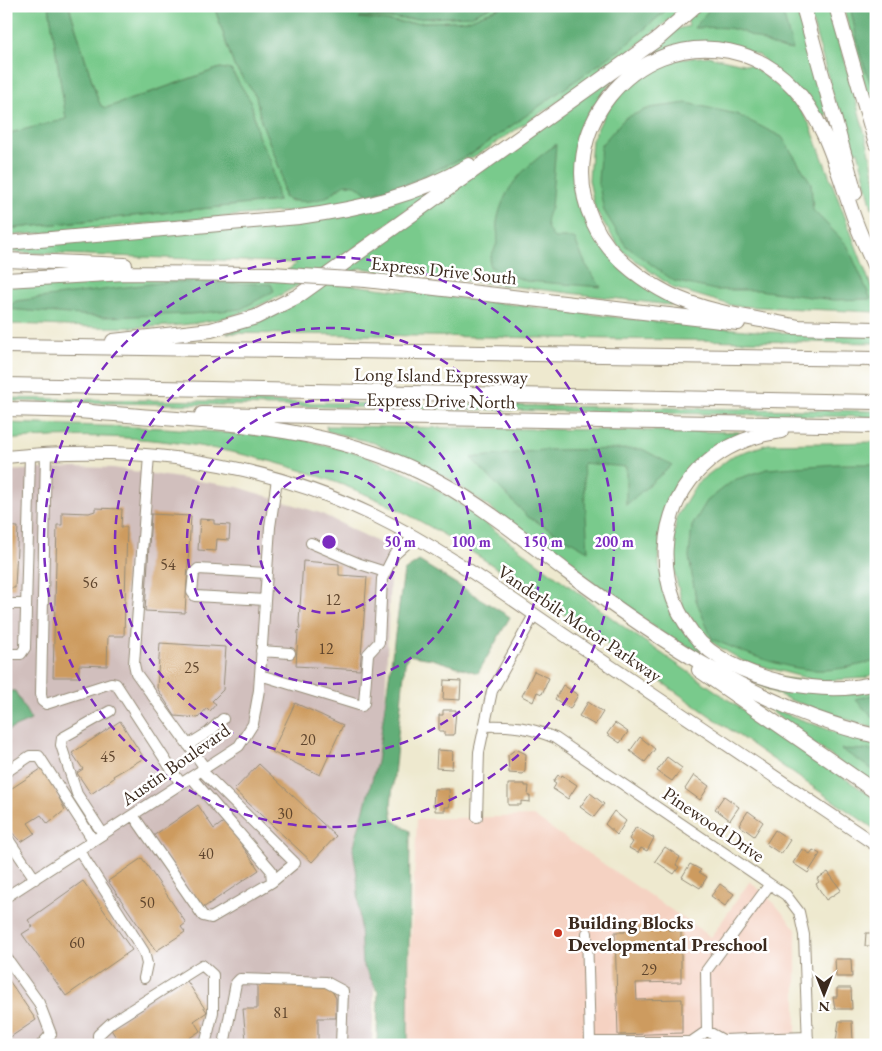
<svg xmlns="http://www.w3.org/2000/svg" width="882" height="1051" font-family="'EB Garamond',serif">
<rect width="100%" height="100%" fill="#fff"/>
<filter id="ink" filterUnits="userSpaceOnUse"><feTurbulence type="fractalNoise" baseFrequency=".02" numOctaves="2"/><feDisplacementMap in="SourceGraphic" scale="10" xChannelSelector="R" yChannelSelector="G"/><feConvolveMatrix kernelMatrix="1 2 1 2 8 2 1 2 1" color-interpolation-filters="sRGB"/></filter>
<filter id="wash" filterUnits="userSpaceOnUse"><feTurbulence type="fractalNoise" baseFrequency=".0096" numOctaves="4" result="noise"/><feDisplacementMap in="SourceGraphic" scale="20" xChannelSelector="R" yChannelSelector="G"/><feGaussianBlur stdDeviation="1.12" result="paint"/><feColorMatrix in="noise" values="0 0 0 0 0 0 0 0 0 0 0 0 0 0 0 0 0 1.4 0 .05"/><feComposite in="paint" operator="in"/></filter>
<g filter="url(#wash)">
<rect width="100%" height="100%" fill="#eee9cf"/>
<!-- built -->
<path fill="#f5d2c2" d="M533 816 711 937 750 881 775 904 796 929V1045H406L417 819Z"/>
<!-- industrial -->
<path fill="#d1bfbd" d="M74 467 113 468 238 487 320 513 391 549 372 1045H6V471Z"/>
<!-- green -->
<path fill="#79ca8c" stroke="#5a7a55" d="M6 6H49L67 120 6 134Z
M69 6H214L234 66 256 96 261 121 281 172 284 197 291 201 314 200 330 195 346 183 404 185 473 153 625 45 671 6H688L601 73 487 149 448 171 396 189 371 197 302 210 6 236V229L278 201 271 162 258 137 251 102 231 70 220 68 106 108 101 106 97 97Z
M493 6H503L469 20 409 23 359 19 360 16 409 19 470 16Z
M699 6H796L827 115 820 118 759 55 712 43 683 46 644 56 612 81 588 114 577 153 579 198 596 238 676 304 670 305 360 268 336 283 665 323 768 332 876 335V343L226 333 257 323 677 29 689 26 687 19Z
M808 6H830L869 149 876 184V209L872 208 858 151 850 155Z
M843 6H876V125Z
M708 56 752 66 792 97 810 125 873 291H876V312L734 306 673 288 620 249 595 209 589 180 592 140 609 105 635 77 666 61Z
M424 188 427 195C371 234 307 289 243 312 178 336 76 325 6 324V285L132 277 275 280 297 263 6 252V245L305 219Z
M6 398 876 411V417L6 401Z
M6 423 165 428 297 438 361 454 415 477 454 500 628 630 769 728 876 799V830C789 771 703 711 617 651 549 604 476 550 403 512 282 450 141 427 6 440Z
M326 426 739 432 740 434 714 448 696 462 674 492 660 530 659 564 666 598 683 631 743 674 876 688V729L790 700 722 666 664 634 450 479 374 443 327 431Z
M876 442V673L865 678 817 681 743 661 708 640 683 607 672 563 676 518 697 483 734 455 768 444Z
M765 706 848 737 876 743V786L806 739Z"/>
<!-- forest -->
<path fill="#62ae78" stroke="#4e6c4b" d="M49 6H69L97 97 101 106 106 108 220 68 231 70 251 102 258 136 271 162 278 201 6 229V134L66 119Z
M214 6H493L470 16 409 19 360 17 359 18 409 23 469 20 503 6H671L626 45 473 153 404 185 367 194 356 185 346 184C339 186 336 191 330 195 317 202 296 204 284 197L281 172 261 121 256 96 234 66Z
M712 6H781L793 50C774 49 756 36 737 30 724 26 707 28 694 28Z
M850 6H876V99L860 54Z
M687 103 736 114 782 137 811 183 813 210 847 245 871 299 833 300 758 290H715L674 281 626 246 604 211 598 180 601 145 625 118 650 108Z
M556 144 551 208C544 221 545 227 554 238H574L586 265 601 287 526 281 490 267C488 256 495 252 497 242 499 236 496 229 497 222 504 184 527 166 556 144Z
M165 282 271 284 274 291 241 309 191 314 105 317 6 309 16 301Z
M642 449 672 465 626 505V467L583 463 588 551 528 517 471 458 543 450Z
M838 464H876V661C860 665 843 669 826 670 789 672 745 653 712 639L696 600 689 557 692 526 707 501 734 480 767 469Z
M419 561 510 617 478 673 432 659 408 655 405 664 391 805 393 820 410 831 408 1045H377L378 992 362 963 357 876 353 849 377 762 404 571Z
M6 691H15L31 720 6 731Z
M876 694V717L871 716 855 699Z
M841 749 876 750V772Z"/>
<g id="blocks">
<!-- building -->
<path fill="#cd9b5f" d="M95 508 122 509 121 527H127L124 636H108L107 666 79 665V677H53L57 525H62V512L89 513 95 511Z
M151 514 191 516 185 613 145 611Z
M200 519 214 520V524L230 525 229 540 217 539 216 551 198 550Z
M6 526 18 527 15 588H6Z
M303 561 339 564V575L367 577 360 670 296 666 298 631 300 629 299 622Z
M160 643 226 647 223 690 212 701 216 704 210 711 207 708 198 718 175 716 157 688Z
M534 671 549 678 542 694 537 692 533 702 522 696Z
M444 680 461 681 460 700 443 699Z
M563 685 578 695 570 709 555 699Z
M588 702 603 712 595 725 579 716Z
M295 703 343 725 320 775 272 752Z
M443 710H456L454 735H444V731H439V715H443Z
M120 721 144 758 113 776 114 778 91 794 77 773 83 769 72 753Z
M615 723 628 732 620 743 607 734Z
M640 737 655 749 645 762 630 751Z
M516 749 526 754 525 771 523 774 509 773 508 755Z
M437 750 453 751 452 769 436 768Z
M667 757 682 768 672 781 657 771Z
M259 764 336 836 312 862 234 790Z
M44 767 65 810 48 824 41 815 28 823 35 833 21 842 6 826V792Z
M558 775 561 777 562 775 577 785 568 799 553 789 556 784 553 782Z
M694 775 709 786 700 800 685 789Z
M508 784H525V786H529L528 796H530V802L521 801V805H508Z
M434 789H449L450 804 449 807H445V811H435V806H433Z
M590 793 604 804 594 817 580 807Z
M724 796 739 807 730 820 715 809Z
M198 805 214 829 225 821 259 870 203 908 153 836Z
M614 811 626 821 617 835 605 824Z
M748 811 763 822 754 836 739 825Z
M636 827 654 838 647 851 641 848 638 853 629 848 633 842 629 839Z
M775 830 790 840 781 854 766 844Z
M665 847 680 857 676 865 679 867 674 874 655 861Z
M802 849 810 854 813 850 820 854 808 873 793 863Z
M142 858 186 923 181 927 185 932 156 951 108 881Z
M690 864 701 870 699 872 707 877 700 888 682 877Z
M828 872 841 890 826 900 816 884 819 882 817 879Z
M83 881 132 950 66 996 22 934 33 927 28 920Z
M720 884 734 894 725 906 711 896Z
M638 926H668V930H681V982L636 983 637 1000 682 999V1033L618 1035 615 932H625V928Z
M866 933H876V946H865Z
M835 959H851L852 977H836Z
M6 976 36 1020 6 1040Z
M185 978 207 1012 194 1021 200 1031 179 1045H121L110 1028Z
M257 984 327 987 332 991 336 998V1018H318V1045H251V1040H246L243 1009H257Z
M837 988H851L852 1009H835L833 997H837Z
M839 1021H852L853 1041H836Z"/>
</g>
</g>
<g filter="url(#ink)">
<use href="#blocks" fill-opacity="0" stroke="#948a76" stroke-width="1"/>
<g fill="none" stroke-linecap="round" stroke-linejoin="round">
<defs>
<path id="minor" d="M46 453 41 694 42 701 46 704 111 683 116 684 181 784
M149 455 134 664 136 673 205 768
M311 543 360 564 385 572
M265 600 195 596 192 592 194 573 198 569 267 573
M6 604H26
M261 651 290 653
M6 654H21L25 648 30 455
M260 675 362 706 364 703 368 654 379 642 382 579 394 555 414 537
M484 726C513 725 529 727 555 738L786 895 799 912 804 935 808 1045
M188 745 209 732 223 719
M201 770 295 863 272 882
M6 772 30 756H39L93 840
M133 815 203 916 211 918 272 882 271 870 191 777
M477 817 479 752 492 691 534 615
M103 834 77 794 61 745 62 738 110 711
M6 836 35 879
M79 850 144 952 147 964 144 978
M6 897 239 746 253 724 259 690 270 527 277 479
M587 933 590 1042H691L707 1031 723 1040 808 1037
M6 957 39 1003 51 1034 41 1045
M707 1031 706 971 770 884
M98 1045V1035L112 1022 202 965 213 975V1012L205 1045
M224 1045 236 983 240 979 326 982 343 991 341 1045"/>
<path id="major" d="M6 457C134 444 258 460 375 516 451 553 520 606 591 653 686 717 781 781 876 845"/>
<path id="highway" d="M803 6 855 193
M836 6 876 144
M6 243 299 217C358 209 417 196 469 165
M6 260 125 265
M6 280 125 273 271 274
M366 280 738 323
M792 327 876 329
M799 327C756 318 709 314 669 294 638 278 608 255 593 222 552 133 633 32 729 51 753 56 776 69 793 87 827 122 839 178 856 223 862 239 869 254 876 270
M113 341 211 330 256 317 298 296 659 38 695 6
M6 346 876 359
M6 385 876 402
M6 409 88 411
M79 411C194 422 315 421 420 472 473 497 519 536 566 571 660 641 760 709 876 736
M202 414 876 426
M781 431C755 435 730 443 709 461 653 506 652 592 701 643 723 664 757 677 786 683 815 689 846 691 876 683
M699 670 876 792"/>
</defs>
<!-- minor casing -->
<use href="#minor" stroke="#948a76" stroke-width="12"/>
<!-- major casing -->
<use href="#major" stroke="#948a76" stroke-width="14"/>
<!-- highway casing -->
<use href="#highway" stroke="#948a76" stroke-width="16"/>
<!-- minor -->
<use href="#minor" stroke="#fff" stroke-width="10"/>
<!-- major -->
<use href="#major" stroke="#fff" stroke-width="12"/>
<!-- highway -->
<use href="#highway" stroke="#fff" stroke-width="14"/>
<defs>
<path id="highway-bridge" d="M271 274 366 280"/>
</defs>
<!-- highway-bridge casing -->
<use href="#highway-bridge" stroke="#948a76" stroke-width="16" stroke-linecap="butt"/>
<!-- highway-bridge -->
<use href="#highway-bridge" stroke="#fff" stroke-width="14"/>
</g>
</g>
<!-- distance rings -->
<g fill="none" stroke="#7b2cbf" stroke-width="2.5" stroke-dasharray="9 6">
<circle cx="329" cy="542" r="71"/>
<circle cx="329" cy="542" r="142"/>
<circle cx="329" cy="542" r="214"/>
<circle cx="329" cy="542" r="285"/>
</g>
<!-- markers -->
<circle fill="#c8321e" stroke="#fff" stroke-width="2" cx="558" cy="933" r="5"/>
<g text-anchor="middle" stroke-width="5" stroke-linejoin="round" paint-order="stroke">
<!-- number labels -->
<g font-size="16" fill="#60462e">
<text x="168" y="570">54</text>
<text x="90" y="588">56</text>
<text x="333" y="605">12</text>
<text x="326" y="654">12</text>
<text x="192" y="673">25</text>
<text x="308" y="745">20</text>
<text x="108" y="762">45</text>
<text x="285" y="819">30</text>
<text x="206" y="859">40</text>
<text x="147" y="908">50</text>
<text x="77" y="948">60</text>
<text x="649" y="975">29</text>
<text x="281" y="1018">81</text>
</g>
<!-- street labels -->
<g font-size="19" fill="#3b2a1e" stroke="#fff">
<text transform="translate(444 270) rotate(6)" y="7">Express Drive South</text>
<text transform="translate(441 375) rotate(1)" y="7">Long Island Expressway</text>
<text transform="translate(441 400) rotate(1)" y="7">Express Drive North</text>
<text transform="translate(580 623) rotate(34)" y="7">Vanderbilt Motor Parkway</text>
<text transform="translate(175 764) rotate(-35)" y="7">Austin Boulevard</text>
<text transform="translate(714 824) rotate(34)" y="7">Pinewood Drive</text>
</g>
<!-- poi labels -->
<g font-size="19" font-weight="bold" fill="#3b2a1e" stroke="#fff" text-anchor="start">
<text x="568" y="929">Building Blocks<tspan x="568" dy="22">Developmental Preschool</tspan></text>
</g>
</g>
<circle cx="329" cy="542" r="8" fill="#7b2cbf" stroke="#fff" stroke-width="2.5"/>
<g font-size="15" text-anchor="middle" font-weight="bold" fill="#7b2cbf" stroke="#fff" stroke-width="5" stroke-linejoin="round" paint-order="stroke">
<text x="400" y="547">50 m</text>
<text x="471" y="547">100 m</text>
<text x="543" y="547">150 m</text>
<text x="614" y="547">200 m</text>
</g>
<!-- margin -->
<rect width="882" height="1051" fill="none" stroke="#fff" stroke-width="25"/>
<!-- north arrow -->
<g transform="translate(824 994) rotate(180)" stroke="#ffffff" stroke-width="4" paint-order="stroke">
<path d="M0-4L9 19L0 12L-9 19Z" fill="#3b2a1e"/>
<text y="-8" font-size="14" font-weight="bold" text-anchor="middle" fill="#3b2a1e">N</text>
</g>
</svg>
